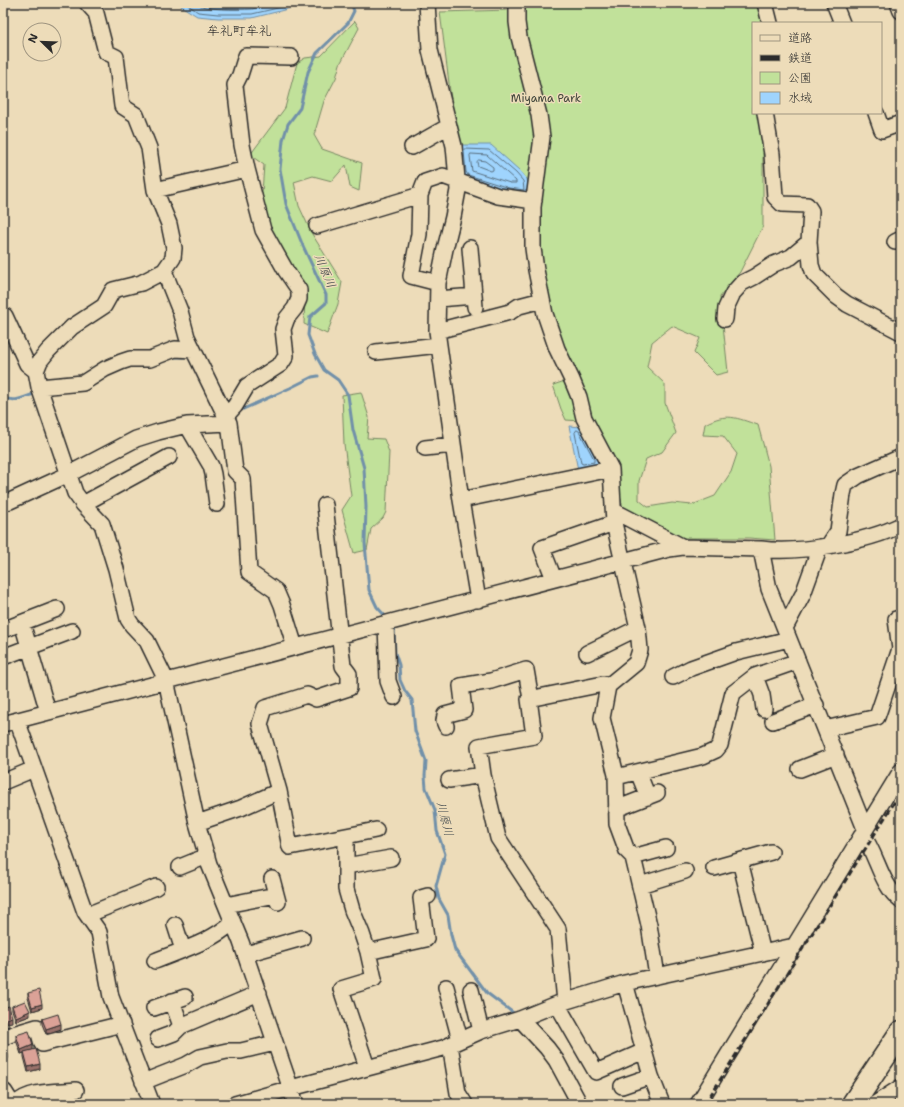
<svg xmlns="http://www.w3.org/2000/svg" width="904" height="1107" font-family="'Shantell Sans','Klee One',sans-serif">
<rect width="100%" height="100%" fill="#eddcb9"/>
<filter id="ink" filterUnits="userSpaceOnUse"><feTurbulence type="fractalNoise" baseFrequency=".025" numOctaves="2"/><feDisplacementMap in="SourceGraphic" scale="8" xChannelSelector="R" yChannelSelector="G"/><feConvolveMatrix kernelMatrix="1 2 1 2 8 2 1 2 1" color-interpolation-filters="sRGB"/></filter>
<g filter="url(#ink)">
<!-- green -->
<path fill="#c1e19a" stroke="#768662" d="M519 3H764L767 23H753V113H768L767 152 763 153V226L740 272 720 297 728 372 716 375 694 353 700 338 672 326 652 342 647 367 665 384V403L676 433 662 452 646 459 639 481V500L648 507 672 503 692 505 715 496 731 472 737 454 723 436 703 435 705 424C727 412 736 418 758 425L769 466 775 540 749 538H679L623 509 615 469 587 410 551 313 537 239 536 196 461 178 440 12 510 10Z
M355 21 359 28 340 64 336 78 324 101 314 135 322 149 362 163 359 191 350 187 346 165 332 181 313 176 294 182 299 206 312 234 342 282 338 304 327 334 304 324 305 297 264 222 262 193 264 165 250 155 285 108 297 63 305 58 321 56Z
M568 380 581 421 566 420 561 409 553 385Z
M361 392 369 417 367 438 384 439 389 452 386 512 383 518 371 529 367 550 354 553 342 510 351 496 344 444 342 395Z"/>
<!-- water -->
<path fill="#9fd4fd" stroke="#7190a9" d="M180 3H303L284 10 252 18H218L197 16 181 6Z
M459 145H491L519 170 527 179 529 189 527 195 508 192 465 178 462 174Z
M569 426 581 427 602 464 578 470Z"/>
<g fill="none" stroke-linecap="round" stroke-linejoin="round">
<!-- shore -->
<path stroke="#596f7f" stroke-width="1" d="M185 3 198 12 218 14H252L282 7 292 3
M193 3C205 10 237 10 252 9 260 7 268 5 276 3
M465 149 489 150 516 173 523 181 524 190 509 188 468 175 466 172 464 151Z
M471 154 487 155 516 181V183H510L472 171 470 156Z
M479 160 485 161 493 167V170L491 171 478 166 477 162Z
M577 430 579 431 594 459V462L583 464 581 463 575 433Z"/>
<!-- stream -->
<path stroke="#7190a9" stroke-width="3" d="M351 3 354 11 348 23 317 53 308 72 300 108 288 124 283 140 280 169 286 204 303 246 326 295V303L310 317 308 335 315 354 324 370 338 380 348 395 353 430 364 468 366 507 365 543 369 590 377 607 387 618
M172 357H184
M3 397C16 404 25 396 37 393
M239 411 290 388 312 377 318 376
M394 630 395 653 399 665 400 680 405 691 412 700 415 731 426 761 425 776 426 788 435 810 437 831 445 854 436 886 439 899 448 915 451 935 455 950 487 993 516 1015"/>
<defs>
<path id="minor" d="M87 3 96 13 106 52 116 57 122 106 136 115 149 148 155 190 169 224 174 248 173 258 164 271 180 311 187 337 229 423 235 471 243 479 249 572 276 591 282 605 295 647
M427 3 430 50 454 146 458 190 453 217 445 249 438 283 437 331 461 500 478 600
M517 3V22L519 37 539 115 542 137 533 207V248L536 270 545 314 557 349 572 380 579 397 584 418 611 469 614 523 638 628 640 650 636 663 608 686 602 718 616 775 617 824 627 851 633 857 649 925 657 976
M765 3 770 23
M834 3 842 23
M898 3 901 11
M765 113 772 154 775 197 782 204 807 205 811 211 809 242 811 265 814 274 836 296 847 304 901 332
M876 113 882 130 901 123
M412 147 449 126
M155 190 247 169
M317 226 420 195
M895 242 901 239
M470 248 475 307
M164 271 141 283 113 290 104 306 72 327 48 351 40 361 36 371 39 387 75 493 83 504 102 524 116 569 128 619 132 625 147 641 166 680 197 823 209 864 241 942 296 1104
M438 283 411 276 419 234 420 195 425 182 443 176 498 196 534 201
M438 299 474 296
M3 315 5 316 27 364 36 371
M725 319 726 308 733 293 742 283 754 277 774 264 791 257 809 242
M437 331 510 312 519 306 542 300
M376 352 439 345
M39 387 83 383 105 369 121 362 130 359H150L175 349 193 350
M226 416 235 406 247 386 281 364 286 356 283 329 287 318 295 308 299 299V290L286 271 263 230 247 169 242 145 235 85 240 75 246 56 291 57
M187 425 211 466 213 474 217 504
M425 448 453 445
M461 500 611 469
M3 503 10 501 69 474 136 439 158 432 187 425 229 423
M83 504 169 457
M325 505 343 666 349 674V688L316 699 307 695 265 708 260 724 279 791 290 847 376 830
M614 511 683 547
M828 546 838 531 843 494 845 485 858 476 901 457
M761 549 769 589 865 829
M554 579 542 548 614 523
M22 623 48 712
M386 624 388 681 394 697
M785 628 803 594 820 547
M3 630 57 609
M587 653 638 628
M3 657 72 631
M755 676 762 695 764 709
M673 677 691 668 736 652 789 639
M17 720 85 912 99 932 111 997 152 1104
M773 721 816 705
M3 724 669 549 683 547 761 549C798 554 867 542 901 525
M446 726 444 721 445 715 464 710 461 686 491 681 526 670 531 699
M825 729 877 717 900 649 896 619
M800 769 836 755
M638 772 648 797
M616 777 703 756 716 750 720 745 733 693 755 676 798 661
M449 780 483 775
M3 782 34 769
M616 809 657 793
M197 823 241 808 279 791
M862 834C878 856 880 884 901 901
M346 837V889L352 910 362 934 368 952 374 979 341 989 367 1067
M633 857 666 848
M740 861 763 953
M346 866 391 858
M180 867 207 856
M714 868 771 852
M272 879 278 902
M640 885 685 871
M226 905 276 895
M87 915 156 887
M175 925 183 950
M368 952 426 939 421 898 428 896
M246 954 302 938
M155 961C182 950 211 942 233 922
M625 983 651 1076 662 1104
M446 987 460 1040
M471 990 481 1031
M172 1001 181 1026 259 993
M565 1002 558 929 498 838 483 775 479 746 534 736 529 699 603 684 608 686
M557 1004 596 1072 644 1051
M154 1008 185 997
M520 1019 547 1048 556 1060 577 1099V1104
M3 1037 37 1027 42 1044 122 1024
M158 1039 174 1033 181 1026
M450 1045 458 1093 465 1104
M143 1082 186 1065 200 1057 227 1051H241L275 1043
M622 1086 651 1076
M16 1104C28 1090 58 1092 76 1090
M235 1104 291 1088 443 1048 481 1031 520 1019 557 1004 625 983 794 946
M698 1104 901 771
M875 1104 901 1087"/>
<path id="major" d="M3 1093 10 1104"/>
<path id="highway" d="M853 1104 901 1032"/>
</defs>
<!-- minor casing -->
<use href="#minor" stroke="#2b2b2b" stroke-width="18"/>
<!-- major casing -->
<use href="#major" stroke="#2b2b2b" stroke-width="22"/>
<!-- highway casing -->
<use href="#highway" stroke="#2b2b2b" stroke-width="25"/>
<!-- minor -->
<use href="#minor" stroke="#eddcb9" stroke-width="15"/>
<!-- major -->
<use href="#major" stroke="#eddcb9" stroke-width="19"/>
<!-- highway -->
<use href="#highway" stroke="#eddcb9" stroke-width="22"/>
<!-- rail -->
<path stroke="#2b2b2b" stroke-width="3" stroke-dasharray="6 3" stroke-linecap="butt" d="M705 1104 901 792"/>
</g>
<!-- wall -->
<path fill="#bc8b82" stroke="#2b2b2b" d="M28 993 42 1008 32 1011 28 998Z
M12 1006 30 1016 16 1021 12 1010Z
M42 1019 61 1029 46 1034 42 1024Z
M16 1035 33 1050 40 1069 28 1072 24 1057V1053L21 1054 16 1040Z"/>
<!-- shaded-wall -->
<path fill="#99716a" stroke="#2b2b2b" d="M42 1004V1008L32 1011V1007Z
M30 1011V1016L16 1021V1017Z
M12 1017V1022L3 1024V1020Z
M61 1024V1029L46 1034V1029Z
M33 1045V1050L21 1054V1050Z
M8 1055V1059L3 1061V1056Z
M40 1064V1069L28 1072V1067Z"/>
<!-- building -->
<path fill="#dba297" stroke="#2b2b2b" d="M39 990 42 1004 32 1007 28 993Z
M25 1001 30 1011 16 1017 12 1006Z
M9 1006 12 1017 3 1020V1008Z
M58 1014 61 1024 46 1029 42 1019Z
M29 1031 33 1045 21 1050 16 1035Z
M3 1042H4L8 1055 3 1056Z
M36 1049 40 1064 28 1067 24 1052Z
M76 1100 77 1104H66L65 1102Z"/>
</g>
<g text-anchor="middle" stroke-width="3" stroke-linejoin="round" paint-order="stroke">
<!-- park labels -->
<g font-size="11" fill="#42463c" stroke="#eddcb9">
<text x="546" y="102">Miyama Park</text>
</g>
<!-- water labels -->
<g font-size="12" font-style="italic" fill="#3c444a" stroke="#eddcb9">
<text transform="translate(325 271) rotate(67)" y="4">川原川</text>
<text transform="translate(445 819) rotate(76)" y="4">川原川</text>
</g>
<!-- quarter labels -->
<g font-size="13" fill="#2b2b2b" stroke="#eddcb9">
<text x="239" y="35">牟礼町牟礼</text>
</g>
</g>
<!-- margin -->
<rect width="904" height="1107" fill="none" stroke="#eddcb9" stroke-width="16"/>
<rect x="8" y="8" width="888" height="1091" fill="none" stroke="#2b2b2b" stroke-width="1.5" filter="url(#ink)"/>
<!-- legend -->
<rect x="752" y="22" width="130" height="92" fill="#eddcb9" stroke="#9f9580"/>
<rect x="760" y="35" width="20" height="6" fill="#eddcb9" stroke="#9f9580"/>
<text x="788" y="42" font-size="12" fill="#2b2b2b">道路</text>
<rect x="760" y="55" width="20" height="6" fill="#2b2b2b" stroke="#9f9580"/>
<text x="788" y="62" font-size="12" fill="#2b2b2b">鉄道</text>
<rect x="760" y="72" width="20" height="12" fill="#c1e19a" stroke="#9f9580"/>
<text x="788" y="82" font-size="12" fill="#2b2b2b">公園</text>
<rect x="760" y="92" width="20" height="12" fill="#9fd4fd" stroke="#9f9580"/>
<text x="788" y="102" font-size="12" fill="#2b2b2b">水域</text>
<!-- north arrow -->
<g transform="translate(42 42) rotate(293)"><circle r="19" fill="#eddcb9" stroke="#9f9580"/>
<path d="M0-3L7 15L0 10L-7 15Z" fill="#2b2b2b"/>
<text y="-6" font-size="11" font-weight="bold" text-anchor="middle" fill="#2b2b2b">N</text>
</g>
</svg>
